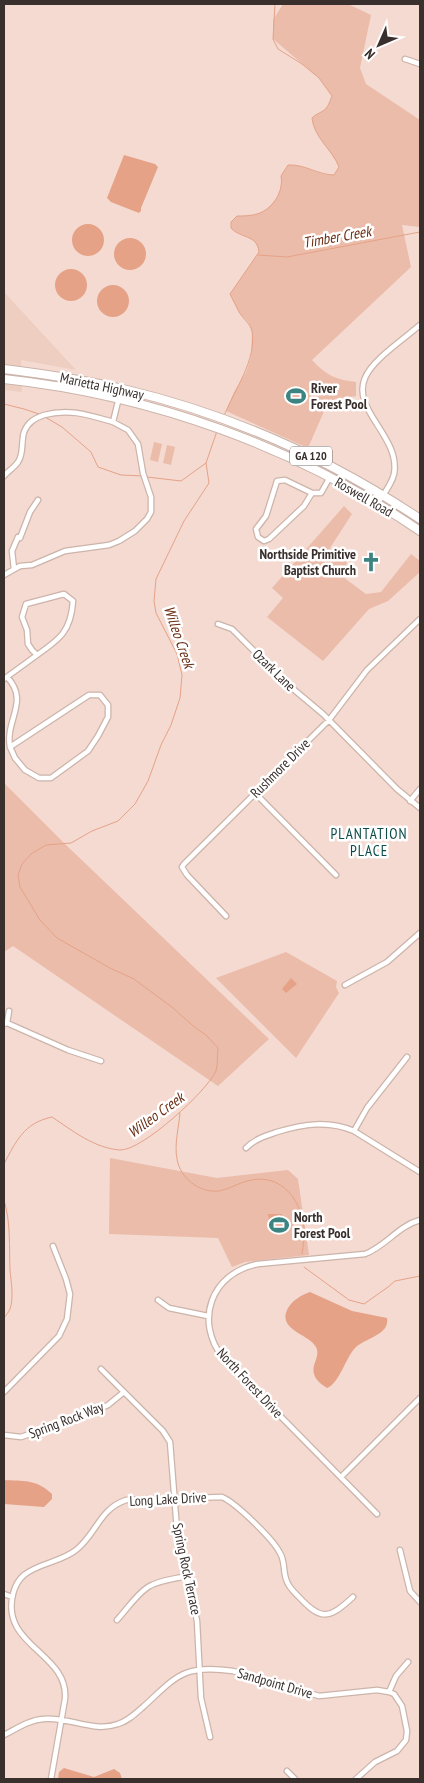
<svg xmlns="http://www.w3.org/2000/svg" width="424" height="1783" font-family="'PT Sans Narrow',sans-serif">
<rect width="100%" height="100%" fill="#f4dad1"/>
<!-- built -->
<path fill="#eecec1" d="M4 292 76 370 21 360 22 392 4 390Z"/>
<!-- green -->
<path fill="#ebbcaa" d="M283 4H348L371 15 360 68 366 84 420 120V227L402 225 411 267 312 360C326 375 336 380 356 382V396L337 399 325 409 308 448 226 411 234 392 246 372 251 357 252 332 248 322 240 314 230 294 259 252C257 234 241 239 231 228V222L237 216C243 216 251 216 257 214 272 209 284 192 281 176L288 165C305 164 318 176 334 175L339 167C332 149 314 138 312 118 316 114 318 114 323 111 328 108 330 101 332 96L319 78 273 39V20Z
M154 442 162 444 158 462 150 460Z
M167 445 175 447 171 465 163 463Z
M344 506 352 514 330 548 347 562 343 577 366 594 381 592 411 554 420 561V572L388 601 369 609 323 661 267 617 283 598 272 588Z
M4 783 65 844 269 1039 218 1086 13 946 4 952Z
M286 952 337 981 336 987 339 993 296 1058 216 978Z
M110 1158 217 1178 288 1170 298 1179 309 1255 245 1262 232 1267 218 1238 109 1234Z"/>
<!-- water -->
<path fill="#e5a287" d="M124 155 155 164 158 167 141 208V211L139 213 111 202 107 198Z
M72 240a16 16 0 1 1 32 0a16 16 0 1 1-32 0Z
M114 254a16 16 0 1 1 32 0a16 16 0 1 1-32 0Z
M55 285a16 16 0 1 1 32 0a16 16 0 1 1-32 0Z
M97 301a16 16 0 1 1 32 0a16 16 0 1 1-32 0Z
M301 386 307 392 293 404 288 399Z
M291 978 297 984 286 993 282 989Z
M268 1214H282L284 1232 274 1233 275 1220H269Z
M310 1292 352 1311 387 1318C390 1335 365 1338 355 1348 346 1357 339 1384 327 1388 300 1371 323 1360 316 1347 309 1334 276 1330 288 1308 293 1300 301 1295 310 1292Z
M4 1480C22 1481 37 1479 52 1494V1499L44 1507 4 1504Z
M64 1768 94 1777 114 1769 120 1773 122 1779H58L59 1772Z"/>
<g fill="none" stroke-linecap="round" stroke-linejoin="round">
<!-- stream -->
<path stroke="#e5a287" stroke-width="1" d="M258 255 287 257 420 232
M4 404 24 409 39 414
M224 416C234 390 257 360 252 331 250 323 243 319 239 312 236 306 233 300 230 294L259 252C257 234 241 239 231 228V222L237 216C243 216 251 216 257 214 272 210 284 192 281 176L288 165C305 164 318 175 334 175L339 167C332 149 314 138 312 118 316 114 318 114 323 111 328 108 330 101 332 96L319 78 302 64 278 49 273 39 275 4
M45 417 62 427 91 452 98 467 121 475 143 476
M147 477 181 481 206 463
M180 1113C179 1127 174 1144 177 1159 180 1178 199 1193 219 1191 230 1189 240 1182 251 1180 282 1174 301 1200 304 1228 305 1236 303 1246 302 1254
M4 1164C16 1141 24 1123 52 1117 73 1131 94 1148 120 1150 142 1151 207 1091 216 1071 218 1065 217 1055 218 1048L207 1036 192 1025 173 1008 134 979 110 968 57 938 40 920 20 887 18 875 22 864 31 854 46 845 71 843 92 831 118 821 135 804 148 781 161 745 171 725 180 698 182 675 177 654 156 613 154 601 156 579 184 521 209 483 206 463 217 431
M4 1200C11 1223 9 1246 10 1270 11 1282 14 1297 10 1309 9 1312 6 1315 4 1318
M304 1267 349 1300 364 1304 388 1287 395 1281 420 1276"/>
<defs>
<path id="street" d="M405 59 420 64
M4 476C8 471 15 467 18 462 24 454 21 441 24 432 28 422 35 418 44 415 69 408 89 415 113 422
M312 493 285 480 277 481 266 516 256 529 258 537 264 541 269 539 304 506 312 493H321L330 477
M377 504C383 495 392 484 394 474 401 437 351 410 365 378 372 360 405 338 420 325
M14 569 12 551 18 537 20 538 30 512 38 500
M4 575 20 566 32 565 65 551 109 545 119 541 135 531 147 519 151 512V497L143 473 138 444 128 430 113 422 121 389
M64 594 73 601C71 631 60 639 37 655L32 650 28 644 27 630 22 617 26 604Z
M218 624 232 629 286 683 323 714 397 789 420 808
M7 677C30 701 5 720 10 747
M4 679 37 655
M89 695H100L108 705V717L98 736 88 751 51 778H39L25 770 15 758 10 747Z
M255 793 336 875
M410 801 420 789
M226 916 187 875 182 867 184 864 329 720 367 670 420 619
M345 985 387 962 420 933
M7 1023 9 1011
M4 1024 7 1023 68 1050 101 1061
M354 1131 367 1108 407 1057
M246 1148C255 1139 265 1136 277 1132 304 1124 328 1120 354 1131L420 1172
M158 1300 169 1308 208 1316
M101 1369 163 1431 170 1442 177 1530 197 1621 201 1698 210 1737
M4 1392 59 1336 67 1319 70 1294 66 1279 53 1246
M4 1435 21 1437 93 1412 108 1405 124 1392
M341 1477 420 1398
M377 1514 223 1358C194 1321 211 1273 258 1264L365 1254C386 1246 398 1226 420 1220
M400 1550 410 1591 420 1602
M4 1594 12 1597
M117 1620C127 1609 136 1595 148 1587 159 1580 174 1579 187 1576
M389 1692 396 1676 408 1662
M4 1735C16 1729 29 1720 43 1719 68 1716 93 1733 118 1724 128 1721 135 1714 143 1707 177 1676 183 1664 233 1671L319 1696 377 1690 389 1692 394 1694 402 1706 407 1731 406 1740 397 1751 375 1762 356 1779
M287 1771 295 1779
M51 1779 65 1699C69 1653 0 1646 13 1594 15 1586 18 1580 24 1575 39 1563 61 1562 76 1550 96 1535 99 1509 126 1500L222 1497C236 1503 273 1539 280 1553 285 1561 283 1570 286 1579 288 1587 294 1592 299 1597 322 1622 330 1618 353 1597"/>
<path id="highway" d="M4 369C44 374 84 380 123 389 229 414 330 459 420 519
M4 379C152 395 297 447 420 531"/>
</defs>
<!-- street casing -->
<use href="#street" stroke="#ccb4aa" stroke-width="7"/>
<!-- highway casing -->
<use href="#highway" stroke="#ccb4aa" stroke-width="10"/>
<!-- street -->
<use href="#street" stroke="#fff" stroke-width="4.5"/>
<!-- highway -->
<use href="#highway" stroke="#fff" stroke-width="8"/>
</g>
<!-- icons -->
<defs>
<symbol id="stadium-bare" viewBox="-9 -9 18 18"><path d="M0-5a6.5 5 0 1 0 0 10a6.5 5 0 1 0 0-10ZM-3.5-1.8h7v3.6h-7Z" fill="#3c8481" stroke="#fff" stroke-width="2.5" paint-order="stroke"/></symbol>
<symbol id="church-bare" viewBox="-9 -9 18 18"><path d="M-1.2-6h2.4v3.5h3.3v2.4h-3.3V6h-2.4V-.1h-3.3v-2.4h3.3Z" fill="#3c8481" stroke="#fff" stroke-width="2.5" paint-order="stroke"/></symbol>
</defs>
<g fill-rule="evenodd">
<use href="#stadium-bare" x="282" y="382" width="28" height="28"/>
<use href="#church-bare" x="357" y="548" width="28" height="28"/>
<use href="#stadium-bare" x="265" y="1211" width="28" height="28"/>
</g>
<g text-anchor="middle" stroke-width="5" stroke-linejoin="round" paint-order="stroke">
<!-- shield labels -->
<rect fill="#fff" stroke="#746d6b" stroke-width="1" x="290" y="446.5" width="42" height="19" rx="4"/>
<g font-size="12" font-weight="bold" fill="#392f2c">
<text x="311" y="460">GA 120</text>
</g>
<!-- street labels -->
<g font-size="14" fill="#392f2c" stroke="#fff">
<text transform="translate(102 386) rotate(12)" y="5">Marietta Highway</text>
<text transform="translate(364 497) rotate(30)" y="5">Roswell Road</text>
<text transform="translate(274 670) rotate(44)" y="5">Ozark Lane</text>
<text transform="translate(280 768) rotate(-45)" y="5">Rushmore Drive</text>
<text transform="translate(250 1383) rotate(47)" y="5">North Forest Drive</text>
<text transform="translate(66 1420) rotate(-21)" y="5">Spring Rock Way</text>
<text transform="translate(168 1499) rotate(-3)" y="5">Long Lake Drive</text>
<text transform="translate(187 1569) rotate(78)" y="5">Spring Rock Terrace</text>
<text transform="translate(275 1683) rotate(16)" y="5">Sandpoint Drive</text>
</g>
<!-- poi labels -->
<g font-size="14" font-weight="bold" fill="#392f2c" stroke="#fff" text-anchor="start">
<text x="311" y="393">River<tspan x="311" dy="16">Forest Pool</tspan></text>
<text x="356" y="559" text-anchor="end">Northside Primitive<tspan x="356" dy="16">Baptist Church</tspan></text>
<text x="294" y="1222">North<tspan x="294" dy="16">Forest Pool</tspan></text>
</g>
<!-- water labels -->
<g font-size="15" font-style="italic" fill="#6c2f15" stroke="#fff">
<text transform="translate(337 237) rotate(-10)" y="5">Timber Creek</text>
<text transform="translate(179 637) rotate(71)" y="5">Willeo Creek</text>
<text transform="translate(156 1115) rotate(-36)" y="5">Willeo Creek</text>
</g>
<!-- neighbourhood labels -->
<g font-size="15" letter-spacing="1" fill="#0c4c4a" stroke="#fff">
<text x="369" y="839">PLANTATION<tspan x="369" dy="17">PLACE</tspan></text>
</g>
</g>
<!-- border -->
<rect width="424" height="1783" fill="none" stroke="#392f2c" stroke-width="10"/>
<!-- north arrow -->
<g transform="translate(379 45) rotate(225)" stroke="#ffffff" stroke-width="4" paint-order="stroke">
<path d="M0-4L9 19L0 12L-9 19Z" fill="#392f2c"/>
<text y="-8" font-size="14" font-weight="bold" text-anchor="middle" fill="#392f2c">N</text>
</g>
</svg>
